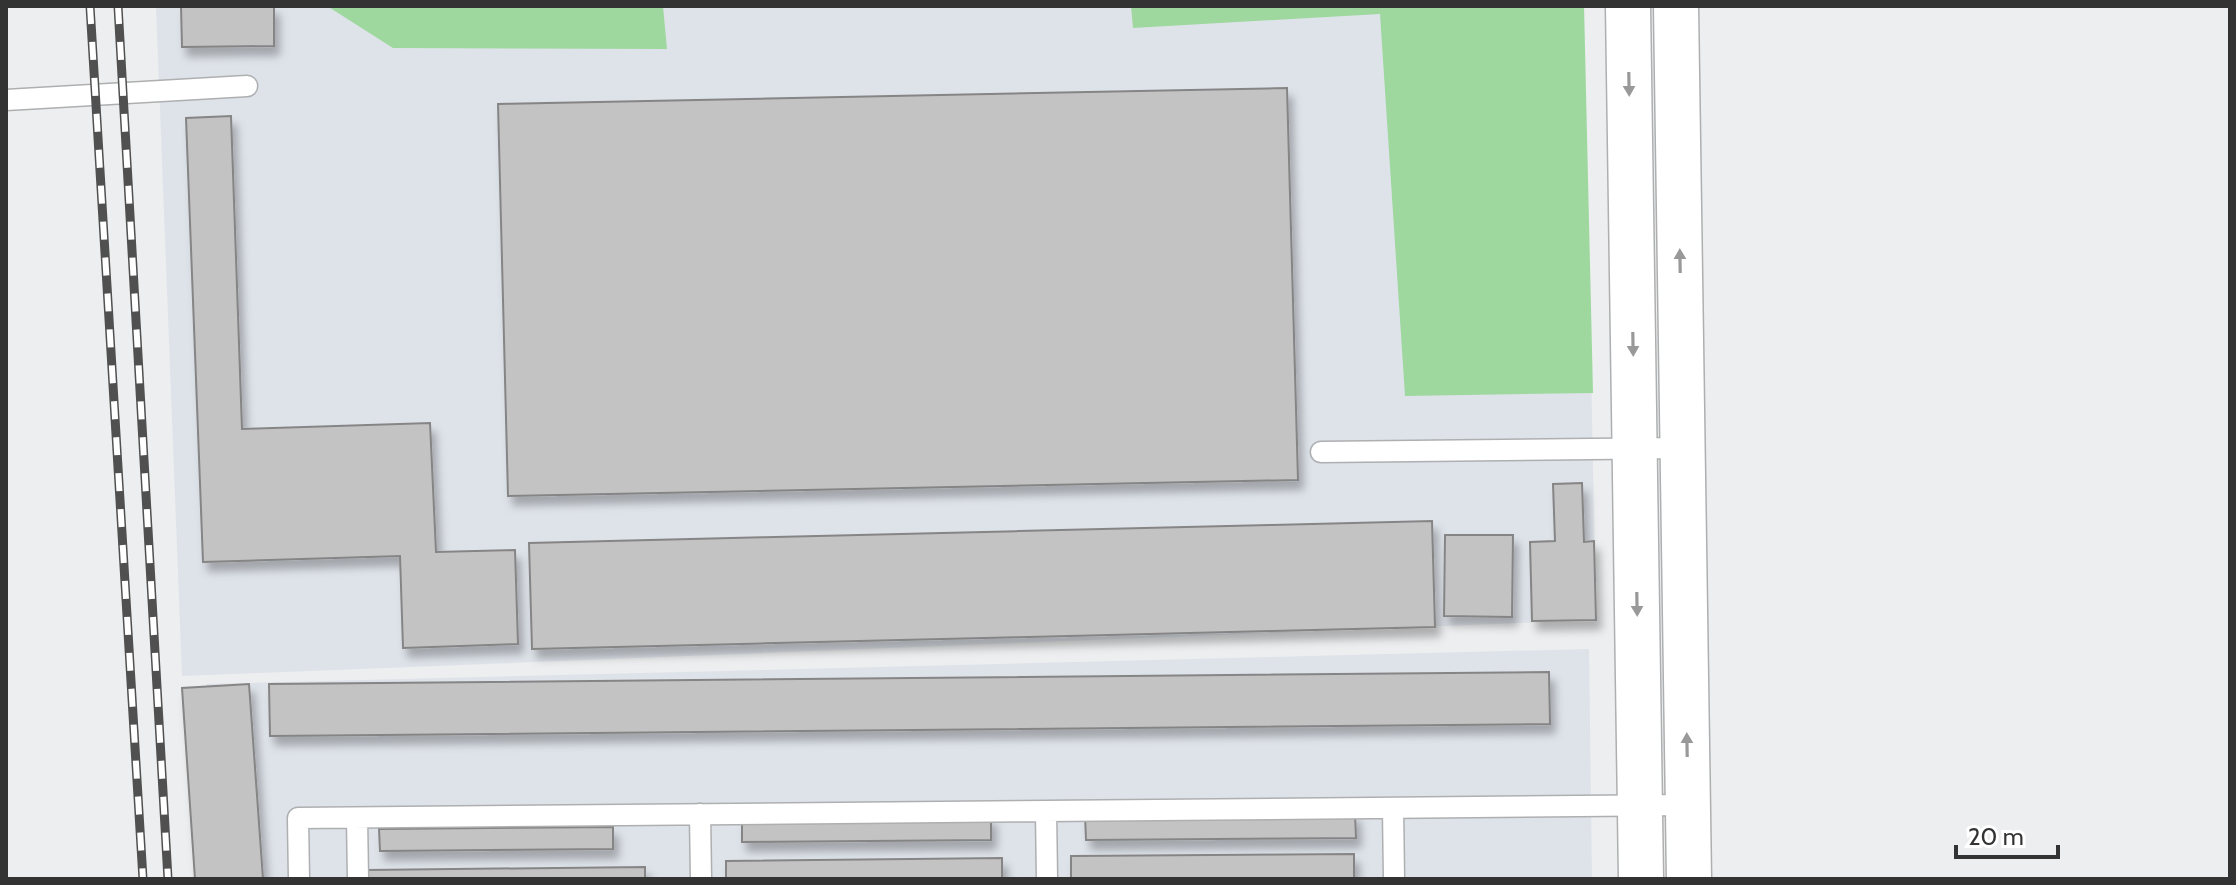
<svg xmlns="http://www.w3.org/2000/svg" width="2236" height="885" font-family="Cabin,sans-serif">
<defs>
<filter id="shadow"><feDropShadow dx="5" dy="9" stdDeviation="4" flood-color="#0004"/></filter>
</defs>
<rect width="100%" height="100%" fill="#edeeef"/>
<!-- built -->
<path fill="#dee3ea" d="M156 6H1584L1596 620 182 676Z
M1589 649 1592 879H214L206 684Z"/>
<!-- green -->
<path fill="#9fd89f" d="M327 6H663L667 49 393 48Z
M1131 6H1584L1593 393 1405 396 1380 14 1133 28Z"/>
<!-- building -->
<path fill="#c4c3c3" stroke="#868585" stroke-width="2" filter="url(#shadow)" d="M181 6H274V46L182 47Z
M1287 88 1298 480 508 496 498 104Z
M231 116 242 429 430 423 436 552 515 550 518 644 403 648 400 556 203 562 186 118Z
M1582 483 1584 542 1594 541 1596 620 1532 621 1530 542 1555 541 1553 484Z
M1432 521 1435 627 532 649 529 543Z
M1445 535H1513L1512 617 1444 616Z
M1549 672 1550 724 270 736 269 684Z
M249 684 263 879H195L182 688Z
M1355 813 1356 838 1086 840 1085 815Z
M991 816V840L742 842V819Z
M613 827V849L380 851 379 829Z
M1354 854V879H1071V856Z
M1002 858V879H726V861Z
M645 867V879H367V870Z"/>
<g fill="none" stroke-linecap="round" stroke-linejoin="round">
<defs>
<path id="service" d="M6 100 247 86
M1321 452 1682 448
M1393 808 1394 879
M1046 811 1047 879
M700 814 701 879
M357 818 358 879
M299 879 298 818 1687 805"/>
<path id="tertiary" d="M1628 6 1641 879
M1676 6 1689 879"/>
</defs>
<!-- service casing -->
<use href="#service" stroke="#aeafb0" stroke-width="23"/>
<!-- tertiary casing -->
<use href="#tertiary" stroke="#aeafb0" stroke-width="47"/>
<!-- service -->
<use href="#service" stroke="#fff" stroke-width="20"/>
<!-- tertiary -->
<use href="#tertiary" stroke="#fff" stroke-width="44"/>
<defs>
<path id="rail" d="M90 6 143 879
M118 6 168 879"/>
</defs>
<!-- rail casing -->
<use href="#rail" stroke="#505050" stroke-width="9"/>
<!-- rail -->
<use href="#rail" stroke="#fff" stroke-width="6" stroke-dasharray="18" stroke-linecap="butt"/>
</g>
<!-- one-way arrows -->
<defs><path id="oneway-solid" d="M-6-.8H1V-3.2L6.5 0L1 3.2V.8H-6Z" transform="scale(2)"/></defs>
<g fill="#999">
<use href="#oneway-solid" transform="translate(1629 84) rotate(89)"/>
<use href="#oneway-solid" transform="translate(1680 261) rotate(-91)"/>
<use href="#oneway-solid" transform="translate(1633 344) rotate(89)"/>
<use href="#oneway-solid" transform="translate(1637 604) rotate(89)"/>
<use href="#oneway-solid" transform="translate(1687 745) rotate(-91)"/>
</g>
<!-- border -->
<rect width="2236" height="885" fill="none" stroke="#333333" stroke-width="16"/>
<!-- scale -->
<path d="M1956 845v12h102v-12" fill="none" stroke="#333333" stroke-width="4"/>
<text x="1968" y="845" font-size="24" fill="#333333" stroke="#ffffff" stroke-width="6" paint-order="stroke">20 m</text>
</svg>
